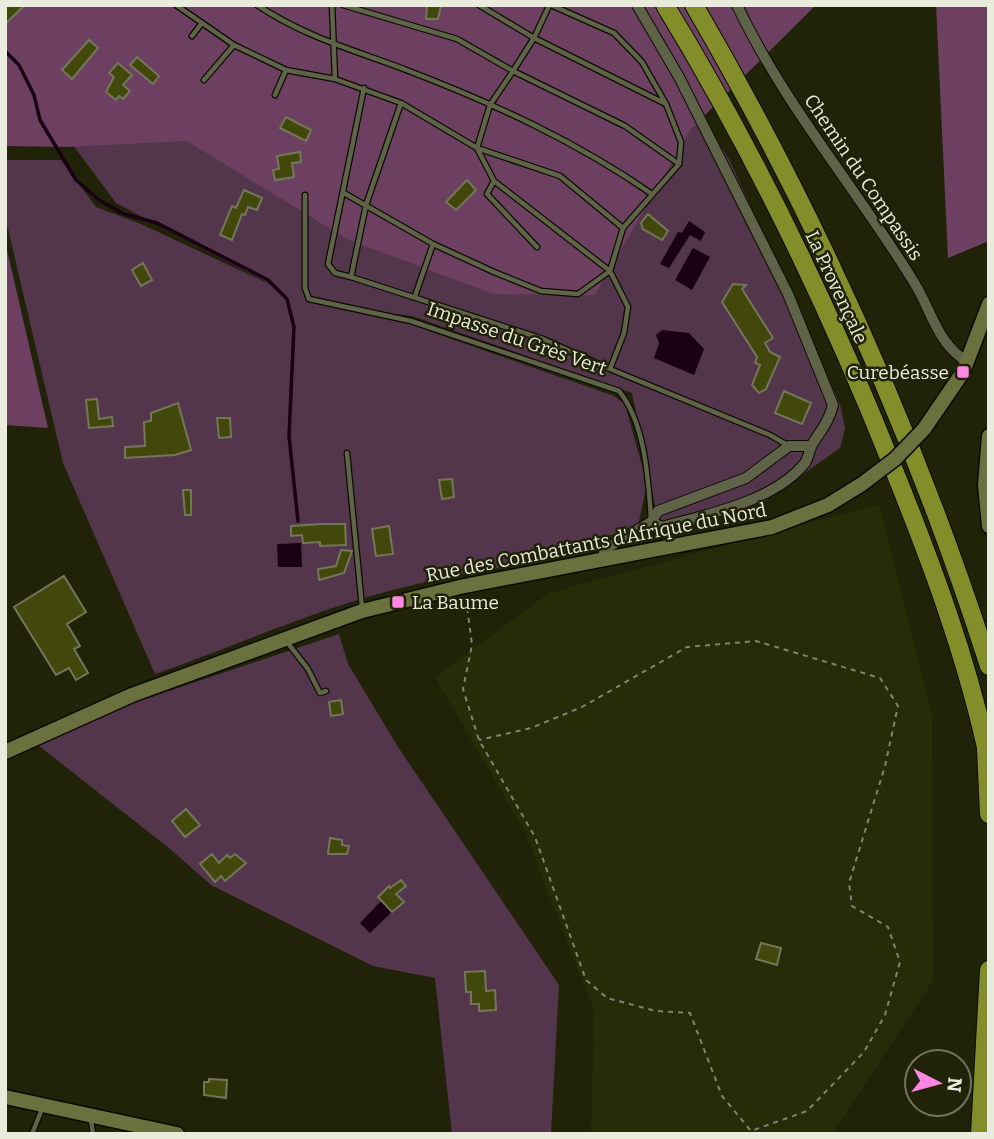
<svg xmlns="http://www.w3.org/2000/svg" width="994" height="1139" font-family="Bitter,serif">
<rect width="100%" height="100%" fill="#202308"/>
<!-- built -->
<path fill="#282b08" d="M879 504 932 717 933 981 832 1134H591L594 1010 525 832 435 677 549 593Z"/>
<!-- green -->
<path fill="#54364c" d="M638 15 730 161 840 404 845 429 840 448 764 502 661 535 632 393 412 316 319 304 409 324 614 396 625 404 647 484 638 526 583 544 568 555C507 567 445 576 385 592 307 613 232 647 155 674L63 463 5 216V160H61L96 207 141 224 280 289 116 203 12 63Z
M339 634 348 664 398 747 559 985 551 1134H452L435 978 373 966 211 885 170 849 38 745 112 710Z"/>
<!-- forest -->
<path fill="#6d4062" d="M5 5H816L691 129 595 295 493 294 347 239 187 141 65 147 5 146Z
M936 5H989V241L948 258Z
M5 241 48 428 5 425Z"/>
<!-- water -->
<path fill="#1a0015" d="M689 221 705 232 701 241 690 235 669 268 660 264 678 232 682 233Z
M693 248 710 257 692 290 675 280Z
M662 330 689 333 704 349 694 375 654 358 659 343 656 335Z
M301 543 302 567H278L277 544Z
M381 901 392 912 370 933 360 923Z"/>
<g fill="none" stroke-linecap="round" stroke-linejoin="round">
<!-- stream -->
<path stroke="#1a0015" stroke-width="3.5" d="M5 51 19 65 34 95 40 120 76 180 99 200 124 214 157 223 268 280 287 299 294 327 289 436 298 521"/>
</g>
<!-- building -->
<path fill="#42480c" stroke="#73775a" stroke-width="2" d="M5 5H25L5 24Z
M427 5H441L438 19H426Z
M89 40 98 48 72 79 62 70Z
M137 57 159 76 153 84 130 65Z
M118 63 132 75 123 85 130 91 123 99 119 96 116 100 106 92 114 77 109 73Z
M286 117 311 130 306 141 280 128Z
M300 152 301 162 292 163 294 177 275 180 273 170 279 169 277 156Z
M467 180 476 190 456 210 446 202Z
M244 190 262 198 257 210 248 207 245 215 242 214 232 240 220 235 232 206 236 208Z
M648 214 668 231 662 240 643 229 641 223Z
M143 263 152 280 141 286 132 270Z
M733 284 746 285 742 289 773 338 765 343 770 352 780 357 766 389 759 393 752 385 760 365 755 363 757 357 722 302Z
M784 391 811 403 802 424 775 413Z
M97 399 99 419 112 417 113 426 89 428 86 400Z
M178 403 191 450 175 455 125 458V447L145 446 144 422 151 421V413Z
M217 418H230L231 437 219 438Z
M452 479 454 497 442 499 439 480Z
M183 490H191V515H185Z
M322 524H345L346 545 320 546V542L303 543 302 535 291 536V526Z
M389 526 393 554 376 556 372 529Z
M341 550 352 551 344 573 319 580 318 569 336 566Z
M64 576 86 612 67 624 80 646 74 649 88 673 76 680 69 668 56 675 14 607Z
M341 700 343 714 331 716 329 702Z
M186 809 200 825 185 837 172 821Z
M330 838 342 840V845L349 846 347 854H328Z
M212 854 219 863 227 855 230 858 235 854 246 863 225 881 221 876 215 882 200 864Z
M401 880 406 886 396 894 404 902 392 912 378 897 389 886 390 888Z
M761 943 781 948 777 965 756 959Z
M485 971 486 991 495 990 496 1010 479 1011V1004H471V992H466L465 972Z
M209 1079 227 1080 226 1098 204 1095V1082H209Z"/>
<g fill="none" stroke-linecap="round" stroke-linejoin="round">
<defs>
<path id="lane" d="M176 5 234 45 286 70 335 79
M257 5C307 38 354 50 409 71 495 104 577 142 652 194
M332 5 335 79 401 103 477 148 494 181 610 271 628 307 624 333 610 369 770 435 789 446
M343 5 457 39 513 71 534 38 666 104
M479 5 534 38 549 6
M551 5 614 33 642 62 666 104 681 142 679 164
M192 36 202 23
M204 80 234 45
M364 88 328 264 335 273 351 277 366 205 401 103
M275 95 286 70
M494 181 487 194 537 247
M344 193 433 244 494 272 541 291 578 294 610 271 623 228 679 164 625 126 513 71 490 105 477 148 560 176 623 228
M305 195V288L309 299 411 321 619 391C645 423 648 477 651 518
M351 277 543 339 610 369
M415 296 433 244
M347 453 362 607
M287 642 308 669 320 693 326 691
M91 1120 93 1134
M32 1134 42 1109"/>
<path id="street" d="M637 5 679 77 788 294 833 405C829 421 822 429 813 443 809 449 809 457 805 463 775 501 706 515 662 527L651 522
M737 5C784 105 858 190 915 284 932 312 938 345 968 362
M605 560 604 552 607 548 651 522 658 511 746 478 789 446H810"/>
<path id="secondary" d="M924 429 963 372 989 304
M989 436 985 485 989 526
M5 752 132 695 362 611 464 586 772 527 828 505 862 484
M5 1097 177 1134"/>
<path id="highway" d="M665 5C755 153 830 309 894 470 932 564 968 661 989 761
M694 5C816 215 915 435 989 666
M986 749 989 814
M980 1134 989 970"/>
</defs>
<!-- lane casing -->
<use href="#lane" stroke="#0a0c00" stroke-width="7"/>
<!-- street casing -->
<use href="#street" stroke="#0a0c00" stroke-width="12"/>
<!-- secondary casing -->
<use href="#secondary" stroke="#0a0c00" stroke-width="17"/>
<!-- highway casing -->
<use href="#highway" stroke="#0a0c00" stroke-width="20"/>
<!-- path -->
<path stroke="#81846f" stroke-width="2" stroke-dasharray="5 5" stroke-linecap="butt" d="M466 598 472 645 463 689 479 740 535 837 586 980 607 998 656 1011 690 1013 722 1096 751 1131 807 1111 864 1052 885 1015 900 962 888 927 852 906 849 883 885 766 898 706 880 678 756 641 687 647 582 707 531 728 479 740"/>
<!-- lane -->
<use href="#lane" stroke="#5f6347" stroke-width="4.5"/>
<!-- street -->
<use href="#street" stroke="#5f6347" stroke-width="10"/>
<!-- secondary -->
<use href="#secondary" stroke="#6a703e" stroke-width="14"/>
<!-- highway -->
<use href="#highway" stroke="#838d29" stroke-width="18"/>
<defs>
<path id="secondary-bridge" d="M862 484 895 459 924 429"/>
</defs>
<!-- secondary-bridge casing -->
<use href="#secondary-bridge" stroke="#0a0c00" stroke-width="17" stroke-linecap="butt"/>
<!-- secondary-bridge -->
<use href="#secondary-bridge" stroke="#6a703e" stroke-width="14"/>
</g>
<!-- markers -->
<g fill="#fd86e2" stroke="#202308" stroke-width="2.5">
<rect x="956" y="365" width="14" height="14" rx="3.5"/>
<rect x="391" y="595" width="14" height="14" rx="3.5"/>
</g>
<g text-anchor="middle" stroke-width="5" stroke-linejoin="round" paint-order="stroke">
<!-- street labels -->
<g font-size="19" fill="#e9ecdc" stroke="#202308">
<text transform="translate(864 177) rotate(56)" y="7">Chemin du Compassis</text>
<text transform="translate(837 287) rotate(65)" y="7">La Provençale</text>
<text transform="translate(517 338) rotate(19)" y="7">Impasse du Grès Vert</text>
<text transform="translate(596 542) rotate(-11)" y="7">Rue des Combattants d'Afrique du Nord</text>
</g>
<!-- poi labels -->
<g font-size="19" fill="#e9ecdc" stroke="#202308" text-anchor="end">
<text x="949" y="379">Curebéasse</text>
<text x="412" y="609" text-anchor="start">La Baume</text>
</g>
</g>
<!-- border -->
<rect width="994" height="1139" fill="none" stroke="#e9ecdc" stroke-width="14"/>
<!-- north arrow -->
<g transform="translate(938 1083) rotate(96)"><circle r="33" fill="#202308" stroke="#70735d" stroke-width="2"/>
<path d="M0-5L12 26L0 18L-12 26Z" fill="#fd86e2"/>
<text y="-10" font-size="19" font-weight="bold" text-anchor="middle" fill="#e9ecdc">N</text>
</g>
</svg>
